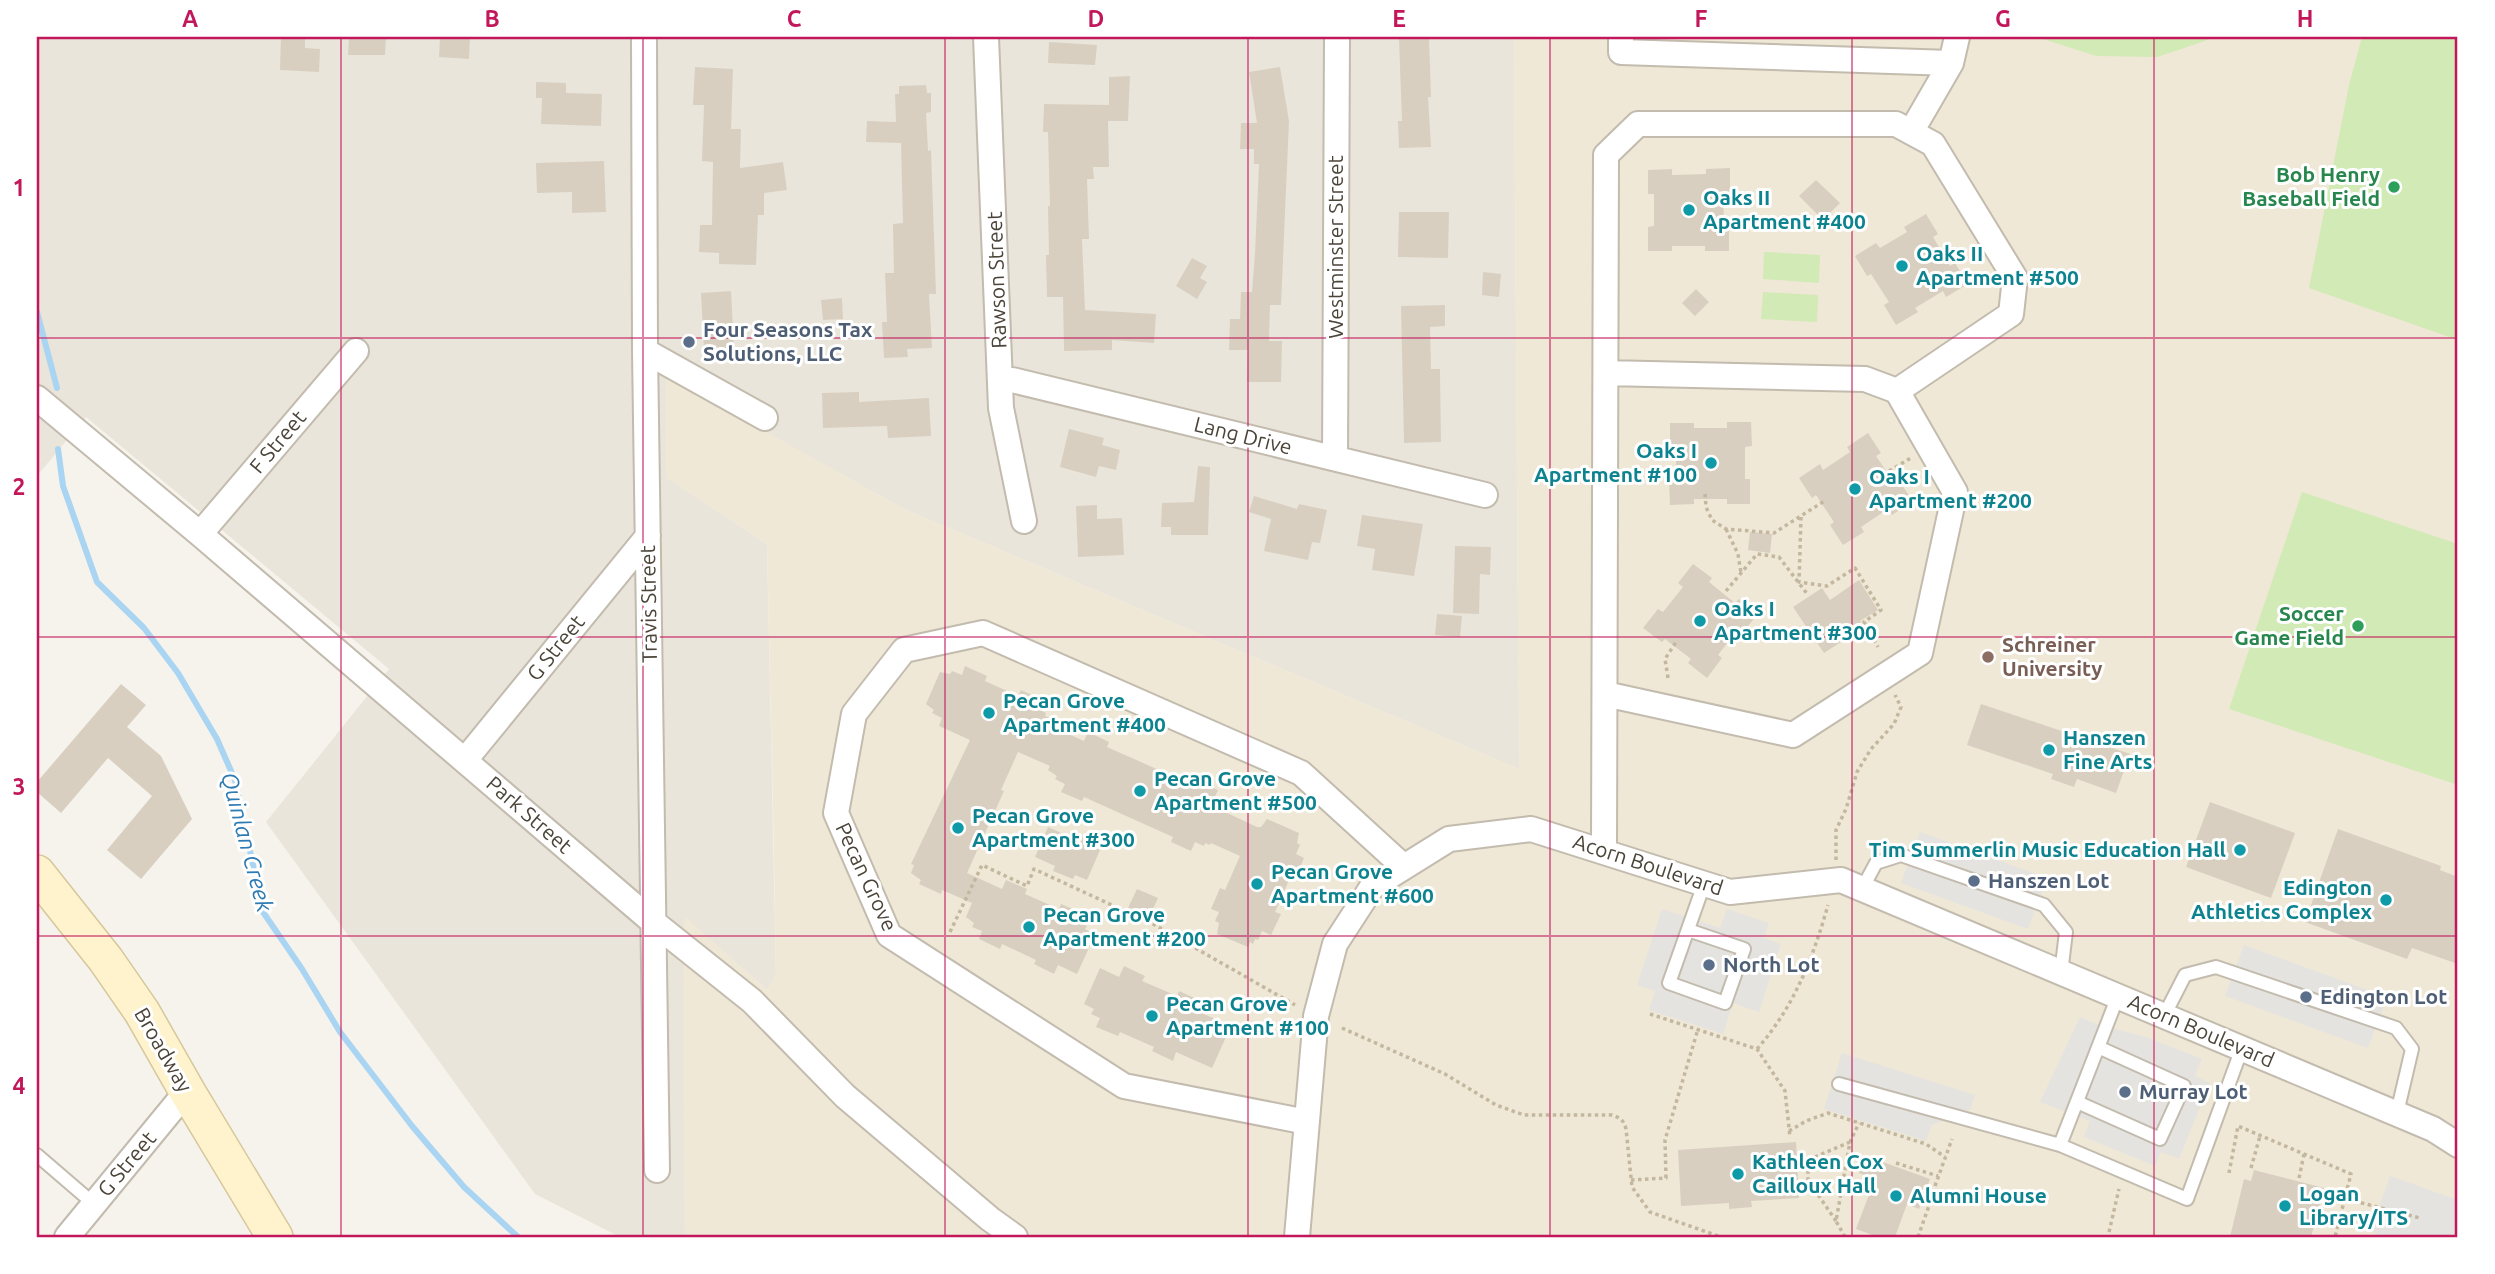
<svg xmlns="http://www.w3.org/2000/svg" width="2495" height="1274" font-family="Ubuntu,sans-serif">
<rect width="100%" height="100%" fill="#f6f3ec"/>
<!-- residential -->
<path fill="#eae5da" d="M37 37H1514L1519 769 906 510 666 377V477L767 544 776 976 767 990 684 917 685 1237H620L535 1194 266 822 389 669 86 417 37 476Z"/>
<!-- education -->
<path fill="#efe8d6" d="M1514 37H2458V1237H685L684 916 767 990 776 976 774 852 767 544 666 477V376L906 510 1519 769Z"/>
<!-- green -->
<path fill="#d2eab5" d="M2037 37H2211L2205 41 2157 57 2096 56Z
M2362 37H2458V340L2309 288 2349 85Z
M1764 252 1820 255 1819 283 1763 279Z
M1763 292 1818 295 1817 322 1761 319Z
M2302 492 2458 544V785L2229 709Z"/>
<!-- parking -->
<path fill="#e5e3e0" d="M1920 832 2047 878 2028 929 1901 883Z
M1662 909 1720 928 1727 909 1769 923 1764 938 1781 944 1759 1012 1733 1003 1723 1034 1649 1010 1655 991 1637 985Z
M2244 945 2387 997 2368 1048 2225 996Z
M2080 1017 2096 1024 2146 1037 2202 1059 2195 1076 2210 1083 2179 1159 2161 1152 2155 1166 2084 1137 2090 1121 2040 1102Z
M1842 1053 1975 1095 1970 1110 1932 1125 1926 1141 1824 1109Z
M2390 1176 2458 1200V1237H2382L2370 1231Z"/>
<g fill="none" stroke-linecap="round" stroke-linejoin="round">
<!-- stream -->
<path stroke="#a9d4f2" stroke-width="6" d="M37 312 57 388
M58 449 63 486 97 582 144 628 178 673 217 739 235 780 263 912 302 969 340 1032 412 1126 464 1187 518 1237"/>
</g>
<!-- building -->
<path fill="#d8cfc1" d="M281 37 305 38V48L320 49 319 72 280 70Z
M349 37H386L385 55H348Z
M440 37H470L469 59 439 57Z
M1429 38 1431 97H1428L1431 147 1399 148 1398 121H1402L1399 39Z
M1049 42 1097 45 1095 65 1048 63Z
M695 67 733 69 731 129H741L740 168 783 162 787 190 764 193V215H758L756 265 719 264V253L699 252 700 225H712L713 162 702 161 704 105H693Z
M1280 67 1289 121 1281 305H1270L1269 341H1282L1281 382H1247L1248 350H1229L1230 319H1240L1241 292H1252L1255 254 1259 164H1254V149H1240L1241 123H1257L1249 72Z
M1130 76 1128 121H1108L1109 167H1093L1094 179H1087L1089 239H1082L1085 310 1156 314 1154 343 1112 340V350L1064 351 1063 297H1047L1046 255H1049L1048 206H1050L1048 132H1043L1044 104 1109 105V77Z
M536 82 566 83V93L602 94 601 126 541 124 542 98H536Z
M926 85 927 93H931V112L926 113 928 151 931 150 936 294H929L932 348 907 349 908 357 884 358 882 322H887L885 273H894L893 224 903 223 901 143 866 142 867 121 896 122 895 94H899V86Z
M604 161 606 212 572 213V192L537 193 536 163Z
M1730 168V193H1723L1724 226H1729V251H1705V246H1672V251H1648V227L1654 226V194H1648V170L1672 169V175L1706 174V169Z
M1816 180 1840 203 1823 220 1799 196Z
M1399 212H1449L1448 258 1398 257Z
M1926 214 1938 234 1933 237 1950 266 1955 263 1968 284 1946 297 1943 291 1915 308 1918 312 1896 325 1884 305 1889 302 1871 274 1867 276 1855 256 1876 243 1880 248 1907 232 1904 227Z
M1192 258 1207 266 1200 278 1207 282 1197 299 1176 286Z
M1483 272 1501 274 1499 297 1482 295Z
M1696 289 1709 302 1695 316 1682 303Z
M731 291 734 349 704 350 701 293Z
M842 298 843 319 823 320 821 300Z
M1445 305V326L1430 327 1431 369H1440L1441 442 1404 443 1401 306Z
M859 392V402L929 398 931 436 888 438 887 426 823 428 822 393Z
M1727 422H1751L1752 446 1745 447V479H1750V504H1727V499H1694V504L1670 505 1669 480H1676V448H1670V423H1694V428H1727Z
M1069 429 1104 438 1102 445 1120 450 1116 470 1099 466 1096 477 1060 467Z
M1868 433 1881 453 1876 456 1895 484 1899 481 1913 501 1892 515 1888 509 1861 527 1864 532 1843 545 1830 525 1834 522 1816 495 1812 498 1799 478 1820 464 1823 470 1850 452 1847 447Z
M1198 466 1210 467 1208 535H1171V527H1161L1162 503 1194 502Z
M1254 496 1297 509 1299 504 1327 510 1320 543 1312 542 1308 560 1264 551 1271 519 1249 512Z
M1097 505V519L1122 518 1124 555 1078 557 1076 506Z
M1362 515 1423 524 1414 576 1372 570 1375 549 1357 546Z
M1750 532 1772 534 1770 553 1748 550Z
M1455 546 1491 547 1490 575 1480 574 1479 614 1453 613Z
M1693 564 1712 578 1709 582 1735 603 1739 599 1758 613 1743 633 1738 629 1718 655 1722 658 1707 678 1688 663 1691 659 1665 639 1662 642 1643 628 1658 609 1663 612 1683 587 1678 583Z
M1859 580 1878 610 1860 621 1864 627 1824 653 1793 607 1822 588 1830 600Z
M1437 614 1462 616 1460 637 1435 635Z
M965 666 987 676 985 681 1018 696 1021 690 1042 700 1038 709 1046 713 1045 716 1050 718 1049 721 1054 724 1052 727 1084 741 1088 732 1109 742 1107 747 1195 786 1197 781 1218 790 1214 799 1223 803 1222 806 1226 808 1225 812 1257 827H1261L1267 819 1299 833 1297 843 1300 845 1296 854 1304 858 1295 880 1290 878 1275 912 1281 914 1271 935 1262 931 1258 940 1255 939 1253 944 1250 942 1248 947 1217 934 1219 923 1215 921 1219 912 1211 909 1220 888 1225 890 1240 856 1211 843 1210 845 1205 843 1204 846 1195 842 1191 851 1171 842 1173 837 1084 797 1082 801 1061 792 1065 784 1055 779 1057 776 1048 770 1050 766 1018 752 1001 790 1004 791 967 873 1002 889 1006 880 1027 889 1025 894 1059 909 1061 904 1082 913 1078 922 1087 926 1085 929 1090 932 1089 934 1094 937 1077 974 1058 965 1054 974 1034 964 1036 960 1002 944 1000 949 979 939 982 931 972 927 974 923 966 917 972 903 942 890 941 894 919 884 921 880 911 873 914 865 911 864 970 740 939 726 942 718 932 713 934 710 926 704 940 672 950 674 952 671 962 675Z
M121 684 146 705 127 727 161 756 192 819 141 879 107 850 152 796 108 758 61 813 37 792V782Z
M1981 704 2130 754 2116 793 2077 779 2074 787 2051 779 2053 774 1967 745Z
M2210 802 2295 833 2271 898 2186 867Z
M1048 827 1068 836 1070 831 1090 840 1088 845 1100 850 1087 880 1075 875 1073 879 1053 871 1055 866 1035 857Z
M2338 829 2441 866 2440 870 2458 877V964L2412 948 2407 959 2305 922Z
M1137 889 1158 898 1149 918 1128 908Z
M1124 966 1145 976 1142 981 1177 996 1179 991 1199 1000 1195 1010 1231 1026 1212 1068 1176 1052 1173 1061 1152 1051 1154 1047 1120 1032 1118 1036 1096 1027 1100 1018 1091 1014 1094 1009 1084 1004 1100 968 1119 977Z
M1796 1142 1799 1198 1751 1201 1752 1207 1729 1209V1203L1681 1206 1678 1150Z
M1866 1156 1930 1179 1919 1209 1907 1204 1895 1237H1878L1856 1229 1875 1179 1859 1173Z
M2254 1170 2324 1188 2311 1237H2230L2244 1179 2251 1181Z"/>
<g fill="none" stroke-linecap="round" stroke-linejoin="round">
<defs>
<path id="lane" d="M1862 889 1876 863 1901 855 2044 905 2066 932 2061 973
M1688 930 1744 949 1725 1003 1669 983 1704 884
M2164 1016 2185 975 2216 967 2396 1028 2412 1049 2397 1113
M1839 1084 2060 1145 2187 1199 2242 1048
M2077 1102 2160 1139 2184 1086 2098 1047
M2060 1145 2118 996
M37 1155 94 1204"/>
<path id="street" d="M644 37 645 351 657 1170
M986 37 1001 408 1024 521
M1621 37V52L1951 63
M1911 132 1951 63 1957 37
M645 351 765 418
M1606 373 1865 379 1897 391
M1001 381 1012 380 1485 495
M37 398 200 534 653 922 752 1001 845 1096 990 1219 1015 1237
M1335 458 1337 37
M200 534 356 351
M465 760 648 536
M1604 851 1606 155 1638 124H1896L1933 144 2015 278 2011 314 1897 391 1955 492 1920 653 1793 735 1605 694
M1307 1122 1124 1086 889 935 836 813 854 714 904 650 983 633 1301 773 1404 867
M67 1237 187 1091
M1297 1237 1316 1016 1335 944 1372 887 1449 839 1531 829 1730 892 1841 880 2433 1129 2458 1145"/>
<path id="secondary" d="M37 873 106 960 142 1012 187 1091 275 1237"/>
</defs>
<!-- lane casing -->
<use href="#lane" stroke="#c2bbae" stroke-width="16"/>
<!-- street casing -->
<use href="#street" stroke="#c2bbae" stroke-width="28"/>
<!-- secondary casing -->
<use href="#secondary" stroke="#d6c79b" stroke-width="38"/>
<!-- path -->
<path stroke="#c4b79f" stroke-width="3.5" stroke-dasharray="3.5 3.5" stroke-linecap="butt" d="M1889 471 1911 458
M1705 494 1706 507 1712 520 1726 529 1774 533 1826 500
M1801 517 1799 582 1827 586 1855 568 1881 610 1864 622 1878 647
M1726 529 1738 554 1741 573
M1726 591 1757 554 1779 557 1808 595
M1668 678 1665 659 1676 642
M1836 860V830L1846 809 1857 772 1871 749 1894 724 1901 707 1895 695
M950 932 982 865 1027 886 1034 869 1155 925 1295 1005
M1650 1014 1757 1049 1785 1091 1790 1137
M1342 1028 1445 1074 1496 1105 1524 1115H1612C1620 1118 1624 1120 1626 1129L1632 1187 1650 1212 1721 1237
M1757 1049C1794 1007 1813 958 1828 905
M1789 1131 1806 1121 1828 1113 1926 1144 1945 1157
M1896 1163 1938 1176
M2251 1168 2260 1136
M2229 1173 2238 1126 2351 1174 2335 1237
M2299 1178 2304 1154
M1631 1180 1666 1178 1665 1140 1698 1029
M1935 1186 1952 1139
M2327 1194 2420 1218
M1836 1221 1808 1180V1160L1850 1142
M2109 1232 2119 1189
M1845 1237 1836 1221 1850 1142 1859 1123
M1918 1237 1932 1197"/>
<!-- lane -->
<use href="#lane" stroke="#fff" stroke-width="12"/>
<!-- street -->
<use href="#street" stroke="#fff" stroke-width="24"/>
<!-- secondary -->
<use href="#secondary" stroke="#fff3cd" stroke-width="35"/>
</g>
<!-- grid -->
<path fill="none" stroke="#c2185b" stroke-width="2" stroke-opacity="0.55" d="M341 37V1237M643 37V1237M945 37V1237M1248 37V1237M1550 37V1237M1852 37V1237M2154 37V1237M37 338H2458M37 637H2458M37 936H2458"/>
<!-- markers -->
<g fill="#2e9e5b" stroke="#fff" stroke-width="2.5">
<circle cx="2394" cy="187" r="7"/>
<circle cx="2358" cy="626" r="7"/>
</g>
<g fill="#0f9aa8" stroke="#fff" stroke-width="2.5">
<circle cx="1689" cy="210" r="7"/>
<circle cx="1902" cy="266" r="7"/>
<circle cx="1711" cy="463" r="7"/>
<circle cx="1855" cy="489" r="7"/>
<circle cx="1700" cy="621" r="7"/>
<circle cx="989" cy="713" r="7"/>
<circle cx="2049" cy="750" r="7"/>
<circle cx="1140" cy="791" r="7"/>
<circle cx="958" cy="828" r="7"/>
<circle cx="2240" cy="850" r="7"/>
<circle cx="1257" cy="884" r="7"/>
<circle cx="2386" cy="900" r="7"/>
<circle cx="1029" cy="927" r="7"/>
<circle cx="1152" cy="1016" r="7"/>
<circle cx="1738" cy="1174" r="7"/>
<circle cx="1896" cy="1196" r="7"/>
<circle cx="2285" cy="1206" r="7"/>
</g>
<g fill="#5c6f8a" stroke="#fff" stroke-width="2.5">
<circle cx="689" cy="342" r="7"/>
<circle cx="1974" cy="881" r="7"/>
<circle cx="1709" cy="965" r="7"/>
<circle cx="2306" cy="997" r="7"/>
<circle cx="2125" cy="1092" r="7"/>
</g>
<circle fill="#8d6e63" stroke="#fff" stroke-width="2.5" cx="1988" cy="657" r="7"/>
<g text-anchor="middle" stroke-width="6" stroke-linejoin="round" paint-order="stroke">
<!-- leisure labels -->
<g font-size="21" font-weight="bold" fill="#27864d" stroke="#fff" text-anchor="end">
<text x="2380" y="182">Bob Henry<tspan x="2380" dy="24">Baseball Field</tspan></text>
<text x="2344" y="621">Soccer<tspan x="2344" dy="24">Game Field</tspan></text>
</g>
<!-- culture labels -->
<g font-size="21" font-weight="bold" fill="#0d838f" stroke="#fff" text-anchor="start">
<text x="1703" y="205">Oaks II<tspan x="1703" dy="24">Apartment #400</tspan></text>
<text x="1916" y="261">Oaks II<tspan x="1916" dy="24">Apartment #500</tspan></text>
<text x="1697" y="458" text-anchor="end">Oaks I<tspan x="1697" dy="24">Apartment #100</tspan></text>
<text x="1869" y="484">Oaks I<tspan x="1869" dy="24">Apartment #200</tspan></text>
<text x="1714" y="616">Oaks I<tspan x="1714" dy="24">Apartment #300</tspan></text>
<text x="1003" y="708">Pecan Grove<tspan x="1003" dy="24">Apartment #400</tspan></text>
<text x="2063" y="745">Hanszen<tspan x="2063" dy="24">Fine Arts</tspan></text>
<text x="1154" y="786">Pecan Grove<tspan x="1154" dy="24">Apartment #500</tspan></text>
<text x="972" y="823">Pecan Grove<tspan x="972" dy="24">Apartment #300</tspan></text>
<text x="2226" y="857" text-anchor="end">Tim Summerlin Music Education Hall</text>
<text x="1271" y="879">Pecan Grove<tspan x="1271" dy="24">Apartment #600</tspan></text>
<text x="2372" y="895" text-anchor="end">Edington<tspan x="2372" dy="24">Athletics Complex</tspan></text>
<text x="1043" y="922">Pecan Grove<tspan x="1043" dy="24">Apartment #200</tspan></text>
<text x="1166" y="1011">Pecan Grove<tspan x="1166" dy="24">Apartment #100</tspan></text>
<text x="1752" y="1169">Kathleen Cox<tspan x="1752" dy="24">Cailloux Hall</tspan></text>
<text x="2299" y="1201">Logan<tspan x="2299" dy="24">Library/ITS</tspan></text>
<text x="1910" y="1203">Alumni House</text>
</g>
<!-- street labels -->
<g font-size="21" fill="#4b4439" stroke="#fff">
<text transform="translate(1336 247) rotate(-90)" y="7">Westminster Street</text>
<text transform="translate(997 280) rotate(-92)" y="7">Rawson Street</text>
<text transform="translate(1243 436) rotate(14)" y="7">Lang Drive</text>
<text transform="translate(278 442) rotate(-50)" y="7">F Street</text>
<text transform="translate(649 604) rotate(-91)" y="7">Travis Street</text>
<text transform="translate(556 648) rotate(-51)" y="7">G Street</text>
<text transform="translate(529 815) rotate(41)" y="7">Park Street</text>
<text transform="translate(1648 865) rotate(18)" y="7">Acorn Boulevard</text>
<text transform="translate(866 877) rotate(65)" y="7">Pecan Grove</text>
<text transform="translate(2201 1031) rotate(23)" y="7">Acorn Boulevard</text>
<text transform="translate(163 1050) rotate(60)" y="7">Broadway</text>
<text transform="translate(127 1164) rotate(-50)" y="7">G Street</text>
</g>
<!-- service labels -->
<g font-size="21" font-weight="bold" fill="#4e5e75" stroke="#fff" text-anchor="start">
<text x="703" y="337">Four Seasons Tax<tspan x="703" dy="24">Solutions, LLC</tspan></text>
<text x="1988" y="888">Hanszen Lot</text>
<text x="1723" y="972">North Lot</text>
<text x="2320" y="1004">Edington Lot</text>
<text x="2139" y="1099">Murray Lot</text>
</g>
<!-- education labels -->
<g font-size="21" font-weight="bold" fill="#785e54" stroke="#fff" text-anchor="start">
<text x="2002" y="652">Schreiner<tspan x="2002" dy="24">University</tspan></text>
</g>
<!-- water labels -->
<g font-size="23" font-style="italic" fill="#2e7ab2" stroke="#fff">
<text transform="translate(247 842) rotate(75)" y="8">Quinlan Creek</text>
</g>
</g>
<!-- border -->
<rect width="2495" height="1274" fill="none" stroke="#ffffff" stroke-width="77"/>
<rect x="38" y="38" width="2418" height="1198" fill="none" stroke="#c2185b" stroke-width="2.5"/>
<g font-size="23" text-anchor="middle" font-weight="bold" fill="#c2185b">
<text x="190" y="27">A</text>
<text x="492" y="27">B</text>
<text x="794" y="27">C</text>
<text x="1096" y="27">D</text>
<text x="1399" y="27">E</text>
<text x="1701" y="27">F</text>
<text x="2003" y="27">G</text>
<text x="2305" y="27">H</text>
<text x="19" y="196">1</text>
<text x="19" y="495">2</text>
<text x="19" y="795">3</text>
<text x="19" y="1094">4</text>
</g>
</svg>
